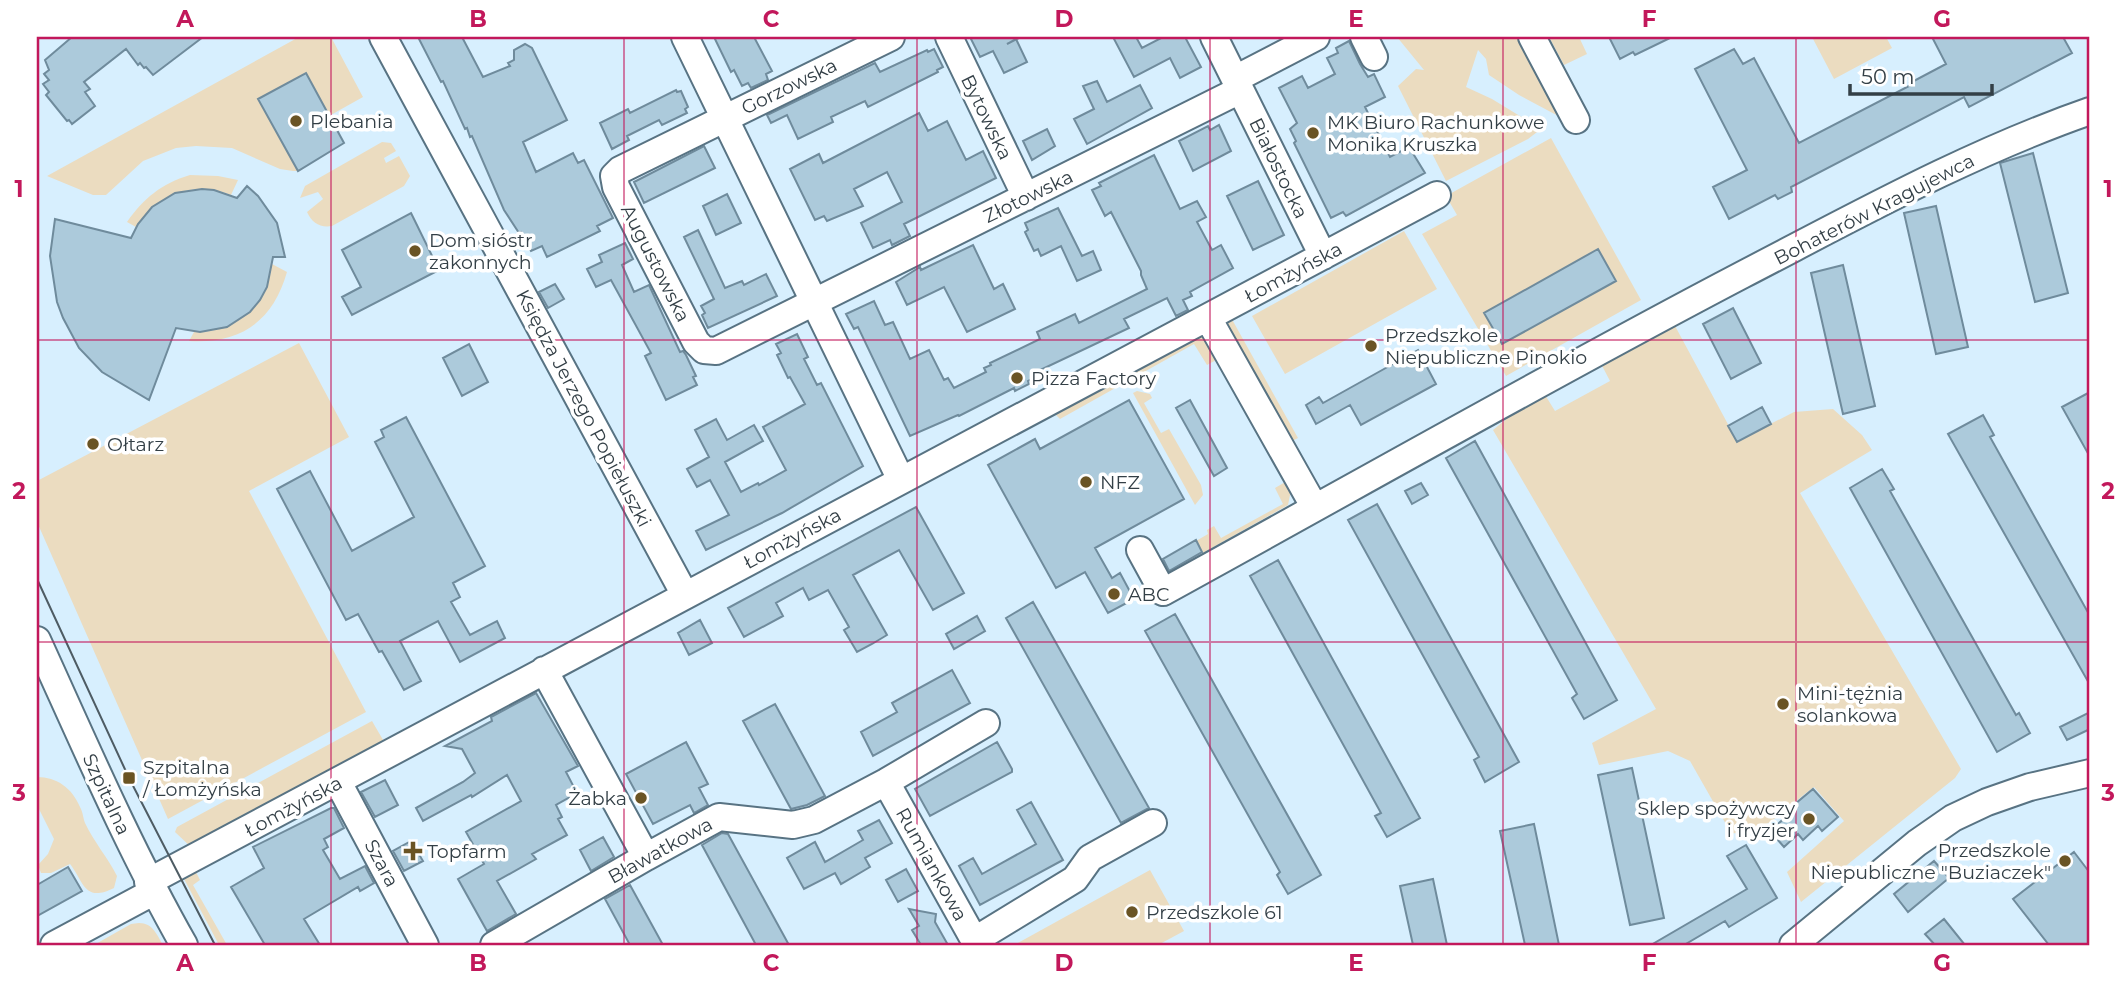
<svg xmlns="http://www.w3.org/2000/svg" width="2127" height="982" font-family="Montserrat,sans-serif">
<rect width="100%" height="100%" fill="#d7effe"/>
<!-- green -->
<path fill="#ebdcc0" d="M299 37H331L363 97 329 116 344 143 298 171H293L280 169 232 148 196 146 176 148 143 161 106 195H93L47 176Z
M1397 37H1524L1562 118 1519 95 1489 75 1486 59 1478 50 1466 87 1492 99 1541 129 1528 139 1446 181 1398 86 1416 69 1424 70Z
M1549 37H1579L1587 54 1564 65Z
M1812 37H1886L1892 48 1834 79Z
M1551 138 1641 300 1506 376 1422 234 1457 215 1446 196Z
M382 142 391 143 396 151 384 158 386 163 399 156 410 176 404 186 332 226C320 228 312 223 307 212L323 199 318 192 300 198 305 186Z
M190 175 218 176 238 180 231 195C194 180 158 194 136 227L127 222C144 198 161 184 190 175Z
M1404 231 1437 289 1285 374 1252 316Z
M272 264 287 272C273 321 241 344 189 341L194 332C235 333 267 305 272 264Z
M1229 314 1298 438 1292 441 1223 325Z
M1674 324 1737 441 1794 412 1833 409 1862 435 1872 450 1800 493 1961 769 1955 778 1801 902 1787 872 1844 821 1814 787C1787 806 1766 836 1731 833L1690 761 1668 751 1599 765 1592 743 1656 709 1493 430 1542 390 1555 411 1610 381 1598 358Z
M1202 334 1207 336 1292 485 1288 505 1203 553 1196 541 1208 534 1207 530 1214 526 1221 538 1283 504 1275 488 1287 481 1218 359 1207 365 1194 344 1060 419 1056 415 1057 411Z
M299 343 349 437 249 491 366 712 168 819 37 522V481Z
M1137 391 1150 394 1152 398 1144 403 1161 433 1169 429 1201 485 1203 495 1195 505 1133 393Z
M372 721 386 745 193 849 175 832 177 827Z
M37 777C57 777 72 788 80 807 83 812 83 818 85 823 94 842 108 858 117 876L114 888C84 903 84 882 70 864L51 873H41L38 865 48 854 54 839 37 805Z
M194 868 200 880 193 885 227 945H219L182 875Z
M1150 870 1184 931 1158 945H1014Z
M139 923C153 923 157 935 163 945H94L131 924Z"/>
<!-- building -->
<path fill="#accadb" stroke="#6f8b9c" stroke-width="2" d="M72 37H203L153 75 146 67 144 68 140 63 138 65 126 49 84 82 90 89 85 92 95 106 72 124 69 120 67 121 46 95 49 92 43 84 49 80 44 74 49 70 45 60Z
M418 37H462L483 77 510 66 508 63 514 60V50L525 44 532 48 567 120 523 142 536 172 573 153 578 163 584 160 613 218 597 226 600 231 547 257 542 246 531 251 521 232 519 233 504 210 472 136 470 137 467 128 465 129 443 81 441 82Z
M714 37H754L772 71 766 74 768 80 751 88 748 83 742 86 734 70 731 72Z
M970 37H1021L1007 44 1016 39 1027 62 1004 73 993 51 980 57Z
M1113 37H1136L1142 48 1163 37H1185L1201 67 1180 78 1170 58 1134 77Z
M1609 37H1672L1635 55 1633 52 1620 59Z
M1932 37H2063L2072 53 1969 107 1964 97 1791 187 1792 192 1778 199 1775 195 1729 219 1713 187 1747 170 1695 69 1734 49 1743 64 1754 58 1799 143 1911 85 1910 83 1946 64Z
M1349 41 1360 64 1368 77 1374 74 1385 97 1365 107 1390 157 1409 147 1425 173 1346 216 1343 212 1331 218 1294 143 1296 141 1290 129 1297 123 1279 88 1302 76 1308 88 1335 74 1327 58 1338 53 1336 48Z
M934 49 943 67 937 70 938 72 868 107 865 101 831 117 833 122 798 139 787 115 771 123 767 115 875 63 880 72 927 50 928 52Z
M306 73 344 143 298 171 258 99Z
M1097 81 1107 102 1140 85 1152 108 1087 144 1074 119 1094 109 1083 86Z
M676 90 677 92 681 91 688 107 685 109 687 113 662 125 659 120 627 136 629 140 612 149 600 123 628 109 630 113Z
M919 113 928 131 947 121 966 160 983 151 996 178 904 224 910 236 892 245 890 240 873 248 861 223 902 202 887 172 854 189 863 206 827 221 824 216 815 220 790 169 819 154 823 163Z
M1219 125 1231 151 1193 171 1179 141 1208 126 1210 130Z
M1047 129 1055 146 1032 160 1023 141Z
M704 146 715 168 644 203 634 182Z
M2033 153 2068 293 2035 302 2000 163Z
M1154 155 1180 209 1197 201 1206 217 1197 222 1212 250 1221 245 1233 268 1190 292 1192 296 1183 300 1188 310 1176 316 1167 298 1124 319 1129 328 1036 372 1038 376 1028 381 1029 384 1015 391 1014 388 959 416 958 415 910 436 858 327 854 329 846 314 874 301 885 325 893 322 910 359 929 350 944 380 948 378 954 388 986 372 984 368 991 365 990 363 1040 339 1037 332 1075 314 1079 323 1147 289 1141 275V271L1111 212 1105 216 1092 190 1101 186 1099 183Z
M1258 181 1284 235 1253 250 1227 196Z
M247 186 258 196 277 223 285 257H273L267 287 260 300 250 312 227 327 200 332 176 328 149 400 102 372 79 348 63 318 57 302 50 256 55 219 131 238 138 224 152 207 175 193 202 189 214 190 237 198Z
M727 194 741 223 716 235 703 206Z
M1936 206 1968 347 1936 354 1904 213Z
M1058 208 1082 256 1093 251 1101 270 1077 281 1061 246 1041 256 1038 249 1034 251 1025 232 1028 230 1025 223Z
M411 213 439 270 352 315 342 297 361 287 342 250Z
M698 230 725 288 742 281 744 285 766 274 777 296 708 328 702 315 705 313 701 306 714 299 684 237Z
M625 243 633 259 622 265 634 292 649 285 680 352 683 351 686 355 696 376 693 377 697 385 666 400 645 356 651 353 611 280 596 287 587 269 602 262 599 255Z
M973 245 994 289 1003 284 1015 309 967 332 944 287 907 305 896 282 920 267 921 270Z
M1598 249 1616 281 1502 344 1484 313Z
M1843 265 1875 406 1843 414 1811 273Z
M555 284 564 299 548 308 539 292Z
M1733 308 1761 363 1731 379 1703 324Z
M797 334 808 357 804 359 817 385 821 383 863 466 782 513 706 550 696 531 729 515 710 480 697 487 687 469 709 457 695 430 716 419 727 440 754 425 763 441 725 462 741 492 758 483 759 485 786 470 763 427 805 404 790 377 788 378 777 355 781 353 776 344Z
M469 344 488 382 462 396 443 358Z
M1418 350 1436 384 1361 425 1350 405 1316 424 1306 405 1319 397 1323 403Z
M2090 392V457L2062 407Z
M1129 400 1184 499 1095 548 1112 578 1120 573 1134 599 1108 613 1085 572 1056 588 988 465 1035 439 1040 449Z
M1190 400 1227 468 1214 476 1176 408Z
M1762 407 1771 424 1737 442 1728 426Z
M1983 415 1994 435 1990 437 2090 616V685L1948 434Z
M406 417 485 566 453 583 460 597 451 602 470 635 497 621 505 638 460 662 438 621 400 641 421 681 404 690 382 651 379 652 358 614 346 620 277 489 310 471 352 551 414 517 375 442 384 437 381 430Z
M1475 441 1617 700 1584 719 1572 698 1577 694 1446 458Z
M1882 469 1894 489 1890 491 2016 715 2019 713 2030 733 1997 752 1850 488Z
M1421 483 1428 495 1412 504 1405 491Z
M1377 504 1519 762 1485 782 1474 760 1479 757 1348 520Z
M916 507 964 593 933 610 899 550 853 575 887 635 872 644 857 652 844 630 849 627 828 590 809 600 803 588 776 603 783 616 744 637 728 608Z
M1196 540 1202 552 1169 571 1163 559Z
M1278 560 1420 818 1387 837 1375 816 1381 813 1250 576Z
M1033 602 1149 808 1121 823 1006 618Z
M1175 614 1321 875 1288 894 1277 875 1280 872 1145 631Z
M977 616 985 631 954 649 946 634Z
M700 620 712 643 689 655 678 633Z
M952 670 970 703 873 756 861 732 897 712 892 703Z
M536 693 578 766 566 772 577 793 556 805 562 817 558 819 567 835 532 854 536 859 497 881 516 914 487 931 458 879 484 864 466 832 521 801 507 775 472 797 471 795 423 821 416 808 463 782 475 773 462 749 445 746 492 721 491 717Z
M775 704 825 796 807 805 791 809 743 721Z
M2090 712V729L2067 740 2060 727Z
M686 742 708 784 699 788 708 805 694 813 690 805 653 824 626 774Z
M997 742 1012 769V772L930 816 915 789Z
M1632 768 1664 918 1630 925 1598 775Z
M385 780 398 805 375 817 361 792Z
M1813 789 1838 817 1822 831 1818 826 1803 840 1798 834 1784 847 1770 831 1797 807 1795 804Z
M1031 802 1063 860 980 905 959 866 973 858 982 874 1036 844 1017 810Z
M331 808H334L344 828 324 839 328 847 323 850 340 879 365 866 374 883 360 891 358 887 304 919 320 945H265L231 887 264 868 253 847Z
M879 820 892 843 865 858 870 867 841 884 835 873 804 889 787 858 815 842 825 862 863 840 858 831Z
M1534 824 1559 945H1525L1500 831Z
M722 833 728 834 789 945H756L702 845Z
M603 837 614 857 591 871 580 850Z
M411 841 423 861 404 871 393 851Z
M1746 845 1777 898 1729 927 1725 921 1684 945H1651L1747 889 1727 856Z
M2074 852 2090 873V945H2049L2013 899Z
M1934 861 1949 878 1908 912 1894 894Z
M68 867 82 891 37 916V885Z
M906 869 918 891 898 902 886 880Z
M1433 879 1447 945H1413L1400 886Z
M630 885 663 945H630L605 899Z
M909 909 936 914 935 922 948 945H921L912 930 919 926Z
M1944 919 1965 945H1935L1925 934Z"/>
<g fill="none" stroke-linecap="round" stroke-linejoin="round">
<defs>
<path id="minor" d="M383 37 685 595
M685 37 901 480
M891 37 620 170 614 176 616 187 696 342 704 350 716 351 1240 90
M949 37 1026 197
M1214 37 1323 256
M1364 37 1374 57
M1532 37 1576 120
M1235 79 1316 37
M1208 318 1315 508
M1140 550 1163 592C1356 486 1547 377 1742 275 1856 216 1969 153 2090 111
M37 640C84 743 128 846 184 945
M544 670 646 857
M338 782 425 945
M886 782 977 945
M148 882 1437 195
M975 940 1075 879 1090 858 1153 823
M54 945 153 892
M494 945 646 857 719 817 793 825 814 820 886 782 986 723
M1793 945 1917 843 1953 818 1987 802 2030 787 2090 773"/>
</defs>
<!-- minor casing -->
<use href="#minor" stroke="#587383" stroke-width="30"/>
<!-- minor -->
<use href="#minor" stroke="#fff" stroke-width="26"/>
<!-- tram -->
<path stroke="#4e5c64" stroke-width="2" d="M37 579 129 778 215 945"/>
</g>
<!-- grid -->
<path fill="none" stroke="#c2185b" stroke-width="2" stroke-opacity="0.55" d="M331 37V945M624 37V945M917 37V945M1210 37V945M1503 37V945M1796 37V945M37 340H2090M37 642H2090"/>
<!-- markers -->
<g fill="#6a5424" stroke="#fff" stroke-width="2.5">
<circle cx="296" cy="121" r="7"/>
<circle cx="1313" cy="133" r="7"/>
<circle cx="415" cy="251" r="7"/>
<circle cx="1371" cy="346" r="7"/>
<circle cx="1017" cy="378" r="7"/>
<circle cx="93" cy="444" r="7"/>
<circle cx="1086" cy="482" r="7"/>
<circle cx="1114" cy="594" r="7"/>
<circle cx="1783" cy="704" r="7"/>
<rect x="122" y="771" width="14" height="14" rx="3.5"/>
<circle cx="641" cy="798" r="7"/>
<circle cx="1809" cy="819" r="7"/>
<path d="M409.5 840.5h7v7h7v7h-7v7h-7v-7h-7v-7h7z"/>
<circle cx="2065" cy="861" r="7"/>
<circle cx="1132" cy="912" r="7"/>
</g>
<g text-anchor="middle" stroke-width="7" stroke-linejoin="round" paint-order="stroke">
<!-- street labels -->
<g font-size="19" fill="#333f46" stroke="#fff">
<text transform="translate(789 86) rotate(-26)" y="7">Gorzowska</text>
<text transform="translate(987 117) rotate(64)" y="7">Bytowska</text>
<text transform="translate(1279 168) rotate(64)" y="7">Białostocka</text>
<text transform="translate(1028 196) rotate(-26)" y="7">Złotowska</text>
<text transform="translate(1874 209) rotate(-27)" y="7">Bohaterów Kragujewca</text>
<text transform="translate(656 263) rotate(63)" y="7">Augustowska</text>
<text transform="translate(1293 272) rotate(-28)" y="7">Łomżyńska</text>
<text transform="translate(584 408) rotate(62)" y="7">Księdza Jerzego Popiełuszki</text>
<text transform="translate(792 538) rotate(-28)" y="7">Łomżyńska</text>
<text transform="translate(107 794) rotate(65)" y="7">Szpitalna</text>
<text transform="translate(293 806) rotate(-28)" y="7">Łomżyńska</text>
<text transform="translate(660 850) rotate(-29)" y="7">Bławatkowa</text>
<text transform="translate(382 863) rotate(62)" y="7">Szara</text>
<text transform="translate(932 864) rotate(61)" y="7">Rumiankowa</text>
</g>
<!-- poi labels -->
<g font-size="19" fill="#333f46" stroke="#fff" text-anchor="start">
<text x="310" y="128">Plebania</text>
<text x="1327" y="129">MK Biuro Rachunkowe<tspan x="1327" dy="22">Monika Kruszka</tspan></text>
<text x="429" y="247">Dom sióstr<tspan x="429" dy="22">zakonnych</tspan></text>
<text x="1385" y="342">Przedszkole<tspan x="1385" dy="22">Niepubliczne Pinokio</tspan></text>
<text x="1031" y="385">Pizza Factory</text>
<text x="107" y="451">Ołtarz</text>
<text x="1100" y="489">NFZ</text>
<text x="1128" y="601">ABC</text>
<text x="1797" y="700">Mini-tężnia<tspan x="1797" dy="22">solankowa</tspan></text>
<text x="143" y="774">Szpitalna<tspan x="143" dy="22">/ Łomżyńska</tspan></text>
<text x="627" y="805" text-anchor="end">Żabka</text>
<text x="1795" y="815" text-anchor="end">Sklep spożywczy<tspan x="1795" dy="22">i fryzjer</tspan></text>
<text x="2051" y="857" text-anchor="end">Przedszkole<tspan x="2051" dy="22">Niepubliczne "Buziaczek"</tspan></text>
<text x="427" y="858">Topfarm</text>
<text x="1146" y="919">Przedszkole 61</text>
</g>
</g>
<!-- border -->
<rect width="2127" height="982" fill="none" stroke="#ffffff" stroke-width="77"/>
<!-- scale -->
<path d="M1850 84v10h142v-10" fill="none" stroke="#333f46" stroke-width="3.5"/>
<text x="1861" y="84" font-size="21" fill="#333f46" stroke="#ffffff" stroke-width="5" paint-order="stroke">50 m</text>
<rect x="38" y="38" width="2050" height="906" fill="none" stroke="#c2185b" stroke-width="2.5"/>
<g font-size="23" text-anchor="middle" font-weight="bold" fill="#c2185b">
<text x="185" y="27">A</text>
<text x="478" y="27">B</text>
<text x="771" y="27">C</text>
<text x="1064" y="27">D</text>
<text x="1356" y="27">E</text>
<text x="1649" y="27">F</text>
<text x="1942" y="27">G</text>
<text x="19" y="197">1</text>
<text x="2108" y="197">1</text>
<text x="19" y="499">2</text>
<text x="2108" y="499">2</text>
<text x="19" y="801">3</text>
<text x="2108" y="801">3</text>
<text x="185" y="971">A</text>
<text x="478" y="971">B</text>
<text x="771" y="971">C</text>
<text x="1064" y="971">D</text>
<text x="1356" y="971">E</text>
<text x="1649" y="971">F</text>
<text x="1942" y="971">G</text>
</g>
</svg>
